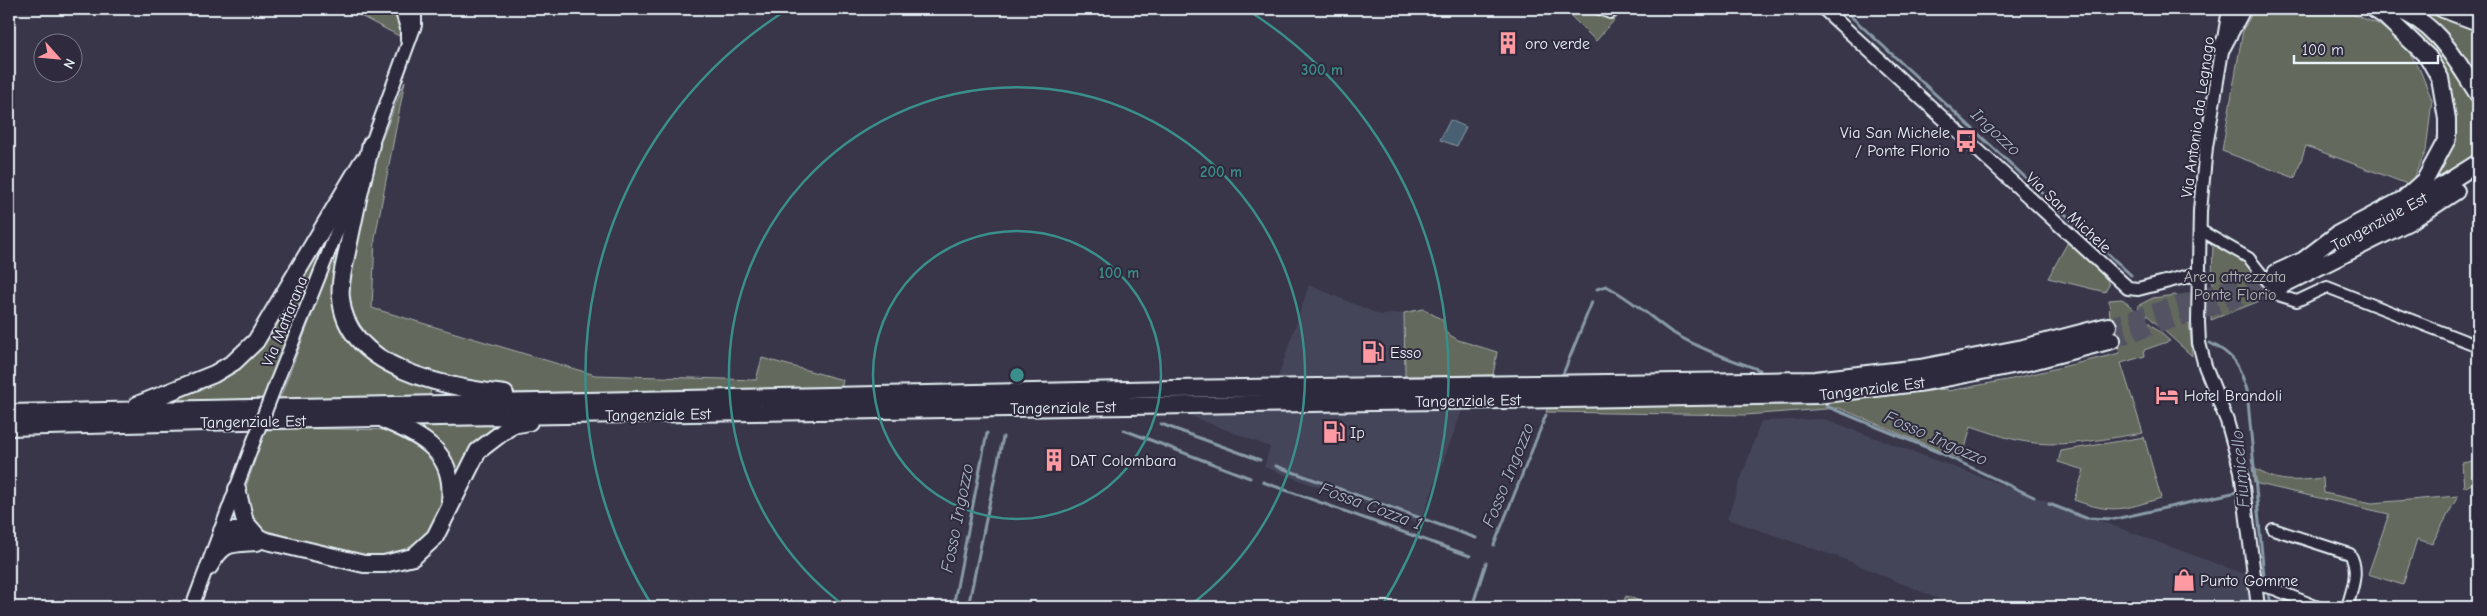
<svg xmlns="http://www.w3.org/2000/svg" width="2487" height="616" font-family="'Comic Neue',sans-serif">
<rect width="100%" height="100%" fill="#39364a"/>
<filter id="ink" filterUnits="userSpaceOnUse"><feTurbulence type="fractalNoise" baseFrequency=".02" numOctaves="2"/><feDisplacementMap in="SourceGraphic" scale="10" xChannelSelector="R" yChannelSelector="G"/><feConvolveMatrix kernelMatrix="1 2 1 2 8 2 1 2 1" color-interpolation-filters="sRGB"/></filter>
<g filter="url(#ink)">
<!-- built -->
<path fill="#45445a" d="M1309 285 1380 315 1404 313 1405 376 1278 377Z
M1464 405 1420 524 1264 467 1270 447 1173 409Z
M1824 419 2247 575 2251 607H1958L1841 558 1727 519 1761 421Z"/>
<!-- green -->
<path fill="#64695c" stroke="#a6adaa" d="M347 9H394L401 24 403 38Z
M1564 9H1624L1596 41Z
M2258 9H2326L2352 14 2378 24 2404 44 2420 70 2432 100 2426 151 2410 185 2306 146 2295 178 2222 151 2243 30 2253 12Z
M2415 9 2478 31V79L2447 35Z
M2392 15 2403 19 2420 30 2444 56 2478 111V154L2430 185 2444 166 2453 143 2455 115 2446 80Z
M405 81 375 238 372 308 595 375 756 380 762 358 843 380 841 389 496 393 407 365 373 344 353 314 349 294 351 264 368 175Z
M333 219 262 402 172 403C190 391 213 387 231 375 280 342 306 271 333 219Z
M348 220 346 327 426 384 431 390 429 397 279 401Z
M2068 242 2107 280 2109 285 2105 292 2048 278Z
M2213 242 2246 260 2275 295 2211 320Z
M2175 295C2190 300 2191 341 2192 356L2137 306 2153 298Z
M2122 299 2170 341 2144 350 2145 356 2121 363 2143 433C2108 438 2070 447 2035 443 2013 441 1992 433 1971 426L1962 460 1839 408 1745 415 1546 412 1548 407 1831 402 1947 389 1948 391 2012 379 2120 353 2110 320 2109 300Z
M1423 309 1443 320 1445 332 1458 340 1497 352 1493 375 1405 376 1404 313Z
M491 424 494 430 457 477 422 428 425 425Z
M266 428 397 430 431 455 445 481 443 513 420 545 386 559 338 552 255 529 244 493Z
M2144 437 2161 498C2122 510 2113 514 2074 500L2084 470 2058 462 2061 451Z
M2473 461 2478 462 2477 481 2464 488 2462 463Z
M2252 467C2279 484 2293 481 2323 478L2324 493 2372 503 2458 496 2432 544 2417 539 2403 585 2368 574 2389 514 2254 483Z
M1626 596 1657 607H1621Z"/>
<!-- water -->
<path fill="#496173" stroke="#899ba8" d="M1450 120 1466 127 1457 146 1440 140Z"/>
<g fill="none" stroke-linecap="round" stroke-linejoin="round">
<!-- stream -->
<path stroke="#899ba8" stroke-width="3" d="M1843 9 2131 275
M1597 289 1606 286C1630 298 1649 316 1670 331 1697 348 1730 359 1760 370
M2210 343C2234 354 2239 365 2247 390L2264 577 2266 585
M1563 374 1592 302
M1826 406 1938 452 2034 497
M1161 424 1260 460
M1124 430 1250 478
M1276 466 1476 538
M1263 482 1470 556
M2049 504 2086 518 2115 519 2237 492
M1494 545 1546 415
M2268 591 2272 607
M953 607 987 433
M968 607 1003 437
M1472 607 1486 563"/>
<!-- trunk-tunnel -->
<path stroke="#535264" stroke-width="16" stroke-dasharray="16 8" stroke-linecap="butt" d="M2108 326 2276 273
M2112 340 2282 285"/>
<defs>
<path id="minor" d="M1599 9 1610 13 1614 9
M2200 230 2249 258 2278 295 2297 301 2327 287 2478 346
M2273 529 2350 554C2360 570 2352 590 2347 607
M2256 585 2274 589 2318 607"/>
<path id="tertiary" d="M401 9 407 28V40
M1824 9 2128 288 2138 289 2200 273
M2229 9 2206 147 2200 211 2198 322 2199 343 2205 366 2227 421 2241 471 2258 607
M369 151 415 25V10
M277 381 356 184
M192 607 253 443"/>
<path id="trunk" d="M2395 9C2437 22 2455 59 2478 94
M2443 9 2478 22
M2222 47 2242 9
M371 144C362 180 354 216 347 252 344 267 339 283 341 298 346 369 449 388 505 394
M2402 211 2478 163
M2304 260 2338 234 2404 199 2425 180 2447 139V119L2440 78 2428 57 2385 16 2374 9
M2276 273 2313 256
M2282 285 2410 221 2456 191
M137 405 214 374 234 362 256 341 362 162
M9 413 1174 389 1815 380 1920 368 2023 348 2108 326
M386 421C424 437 455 453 450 501
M9 427 316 419 1817 395 1925 382 2028 362 2112 340
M237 489 245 522 258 537
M222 531H241L267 541 364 564H384L413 557 435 537 478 451 512 425 529 422
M209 567C224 541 229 544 257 542"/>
</defs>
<!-- minor casing -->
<use href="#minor" stroke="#e8f1f8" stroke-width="14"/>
<!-- tertiary casing -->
<use href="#tertiary" stroke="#e8f1f8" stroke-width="16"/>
<!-- trunk casing -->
<use href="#trunk" stroke="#e8f1f8" stroke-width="20"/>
<!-- minor -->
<use href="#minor" stroke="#2f2a3d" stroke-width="10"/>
<!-- tertiary -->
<use href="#tertiary" stroke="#2f2a3d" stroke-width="12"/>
<!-- trunk -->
<use href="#trunk" stroke="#2f2a3d" stroke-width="16"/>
<defs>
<path id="tertiary-bridge" d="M253 443 277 381"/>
</defs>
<!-- tertiary-bridge casing -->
<use href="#tertiary-bridge" stroke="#e8f1f8" stroke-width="16" stroke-linecap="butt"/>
<!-- tertiary-bridge -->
<use href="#tertiary-bridge" stroke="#2f2a3d" stroke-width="12"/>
</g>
</g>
<!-- distance rings -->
<g fill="none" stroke="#3a8f8a" stroke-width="2.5">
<circle cx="1017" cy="375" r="144"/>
<path d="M846 607A288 288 0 1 1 1188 607"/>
<path d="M653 607A432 432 0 0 1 785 11M1249 11A432 432 0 0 1 1381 607"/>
</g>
<!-- icons -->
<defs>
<symbol id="building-bare" viewBox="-9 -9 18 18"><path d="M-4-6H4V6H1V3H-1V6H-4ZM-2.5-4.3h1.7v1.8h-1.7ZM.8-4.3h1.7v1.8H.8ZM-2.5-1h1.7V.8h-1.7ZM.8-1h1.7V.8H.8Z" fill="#ff9aa2" stroke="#2f2a3d" stroke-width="2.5" paint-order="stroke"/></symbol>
<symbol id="bus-bare" viewBox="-9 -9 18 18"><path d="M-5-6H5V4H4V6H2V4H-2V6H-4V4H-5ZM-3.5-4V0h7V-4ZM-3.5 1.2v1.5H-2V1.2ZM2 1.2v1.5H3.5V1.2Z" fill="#ff9aa2" stroke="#2f2a3d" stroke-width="2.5" paint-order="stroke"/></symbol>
<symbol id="fuel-bare" viewBox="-9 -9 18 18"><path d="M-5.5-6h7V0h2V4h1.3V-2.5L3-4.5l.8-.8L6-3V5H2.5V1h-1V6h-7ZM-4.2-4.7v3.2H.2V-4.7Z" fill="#ff9aa2" stroke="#2f2a3d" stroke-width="2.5" paint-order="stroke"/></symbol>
<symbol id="hotel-bare" viewBox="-9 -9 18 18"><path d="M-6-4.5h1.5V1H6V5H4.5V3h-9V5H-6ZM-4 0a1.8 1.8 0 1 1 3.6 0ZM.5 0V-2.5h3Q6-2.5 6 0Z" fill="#ff9aa2" stroke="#2f2a3d" stroke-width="2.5" paint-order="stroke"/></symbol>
<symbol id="shop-bare" viewBox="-9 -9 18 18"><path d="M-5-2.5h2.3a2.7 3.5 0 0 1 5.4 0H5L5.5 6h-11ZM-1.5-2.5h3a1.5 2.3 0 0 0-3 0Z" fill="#ff9aa2" stroke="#2f2a3d" stroke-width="2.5" paint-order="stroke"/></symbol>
</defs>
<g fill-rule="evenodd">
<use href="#building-bare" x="1492" y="27" width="32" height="32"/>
<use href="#bus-bare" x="1950" y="125" width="32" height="32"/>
<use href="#fuel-bare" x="1357" y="336" width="32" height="32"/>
<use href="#hotel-bare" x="2151" y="379" width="32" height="32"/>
<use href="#fuel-bare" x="1318" y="416" width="32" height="32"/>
<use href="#building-bare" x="1038" y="444" width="32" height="32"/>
<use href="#shop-bare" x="2168" y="564" width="32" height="32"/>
</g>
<g text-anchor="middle" stroke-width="4" stroke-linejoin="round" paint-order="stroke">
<!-- poi labels -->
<g font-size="16" fill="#e8f1f8" stroke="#2f2a3d" text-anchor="start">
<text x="1525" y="49">oro verde</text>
<text x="1950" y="138" text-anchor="end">Via San Michele<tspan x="1950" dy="18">/ Ponte Florio</tspan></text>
<text x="1390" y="358">Esso</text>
<text x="2184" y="401">Hotel Brandoli</text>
<text x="1350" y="438">Ip</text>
<text x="1070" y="466">DAT Colombara</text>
<text x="2200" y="586">Punto Gomme</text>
</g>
<!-- street labels -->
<g font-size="16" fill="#e8f1f8" stroke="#2f2a3d">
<text transform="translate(2197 117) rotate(-82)" y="6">Via Antonio da Legnago</text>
<text transform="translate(2069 212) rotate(43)" y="6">Via San Michele</text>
<text transform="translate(2379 221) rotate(-28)" y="6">Tangenziale Est</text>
<text transform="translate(284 321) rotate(-68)" y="6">Via Mattarana</text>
<text transform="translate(1872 388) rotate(-7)" y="6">Tangenziale Est</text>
<text transform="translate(1468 400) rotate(-1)" y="6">Tangenziale Est</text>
<text transform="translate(1063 407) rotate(-1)" y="6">Tangenziale Est</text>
<text transform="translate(658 414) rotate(-1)" y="6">Tangenziale Est</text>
<text transform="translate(253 421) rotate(-1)" y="6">Tangenziale Est</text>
</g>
<!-- park labels -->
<g font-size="16" fill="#adb4b2" stroke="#2f2a3d">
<text x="2235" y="282">Area attrezzata<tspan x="2235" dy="18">Ponte Florio</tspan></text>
</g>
<!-- water labels -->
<g font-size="18" font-style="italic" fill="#a8b7c3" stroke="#2f2a3d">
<text transform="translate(1996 132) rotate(43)" y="6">Ingozzo</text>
<text transform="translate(1936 438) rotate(24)" y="6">Fosso Ingozzo</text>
<text transform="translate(2240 469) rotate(-95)" y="6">Fiumicello</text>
<text transform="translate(1508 475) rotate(-68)" y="6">Fosso Ingozzo</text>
<text transform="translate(1371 506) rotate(20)" y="6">Fossa Cozza 1</text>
<text transform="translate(957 518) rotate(-79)" y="6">Fosso Ingozzo</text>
</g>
</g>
<circle cx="1017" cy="375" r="8" fill="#3a8f8a" stroke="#2f2a3d" stroke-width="2.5"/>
<g font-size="15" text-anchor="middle" font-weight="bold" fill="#3a8f8a" stroke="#2f2a3d" stroke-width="4" stroke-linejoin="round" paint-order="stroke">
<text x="1322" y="75">300 m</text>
<text x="1221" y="177">200 m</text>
<text x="1119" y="278">100 m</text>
</g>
<!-- margin -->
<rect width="2487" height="616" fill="none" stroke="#2f2a3d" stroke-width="30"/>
<rect x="15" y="15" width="2457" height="586" fill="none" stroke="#e8f1f8" stroke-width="2" filter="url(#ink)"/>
<!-- north arrow -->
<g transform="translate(58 58) rotate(117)"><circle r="24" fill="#2f2a3d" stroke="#797a88"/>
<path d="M0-4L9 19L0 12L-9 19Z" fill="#ff9aa2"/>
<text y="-8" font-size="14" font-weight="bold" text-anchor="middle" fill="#e8f1f8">N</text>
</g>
<!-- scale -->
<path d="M2294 55v8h144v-8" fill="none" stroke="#e8f1f8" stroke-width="2.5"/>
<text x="2302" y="55" font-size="15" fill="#e8f1f8" stroke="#2f2a3d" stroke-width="4" paint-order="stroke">100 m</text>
</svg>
